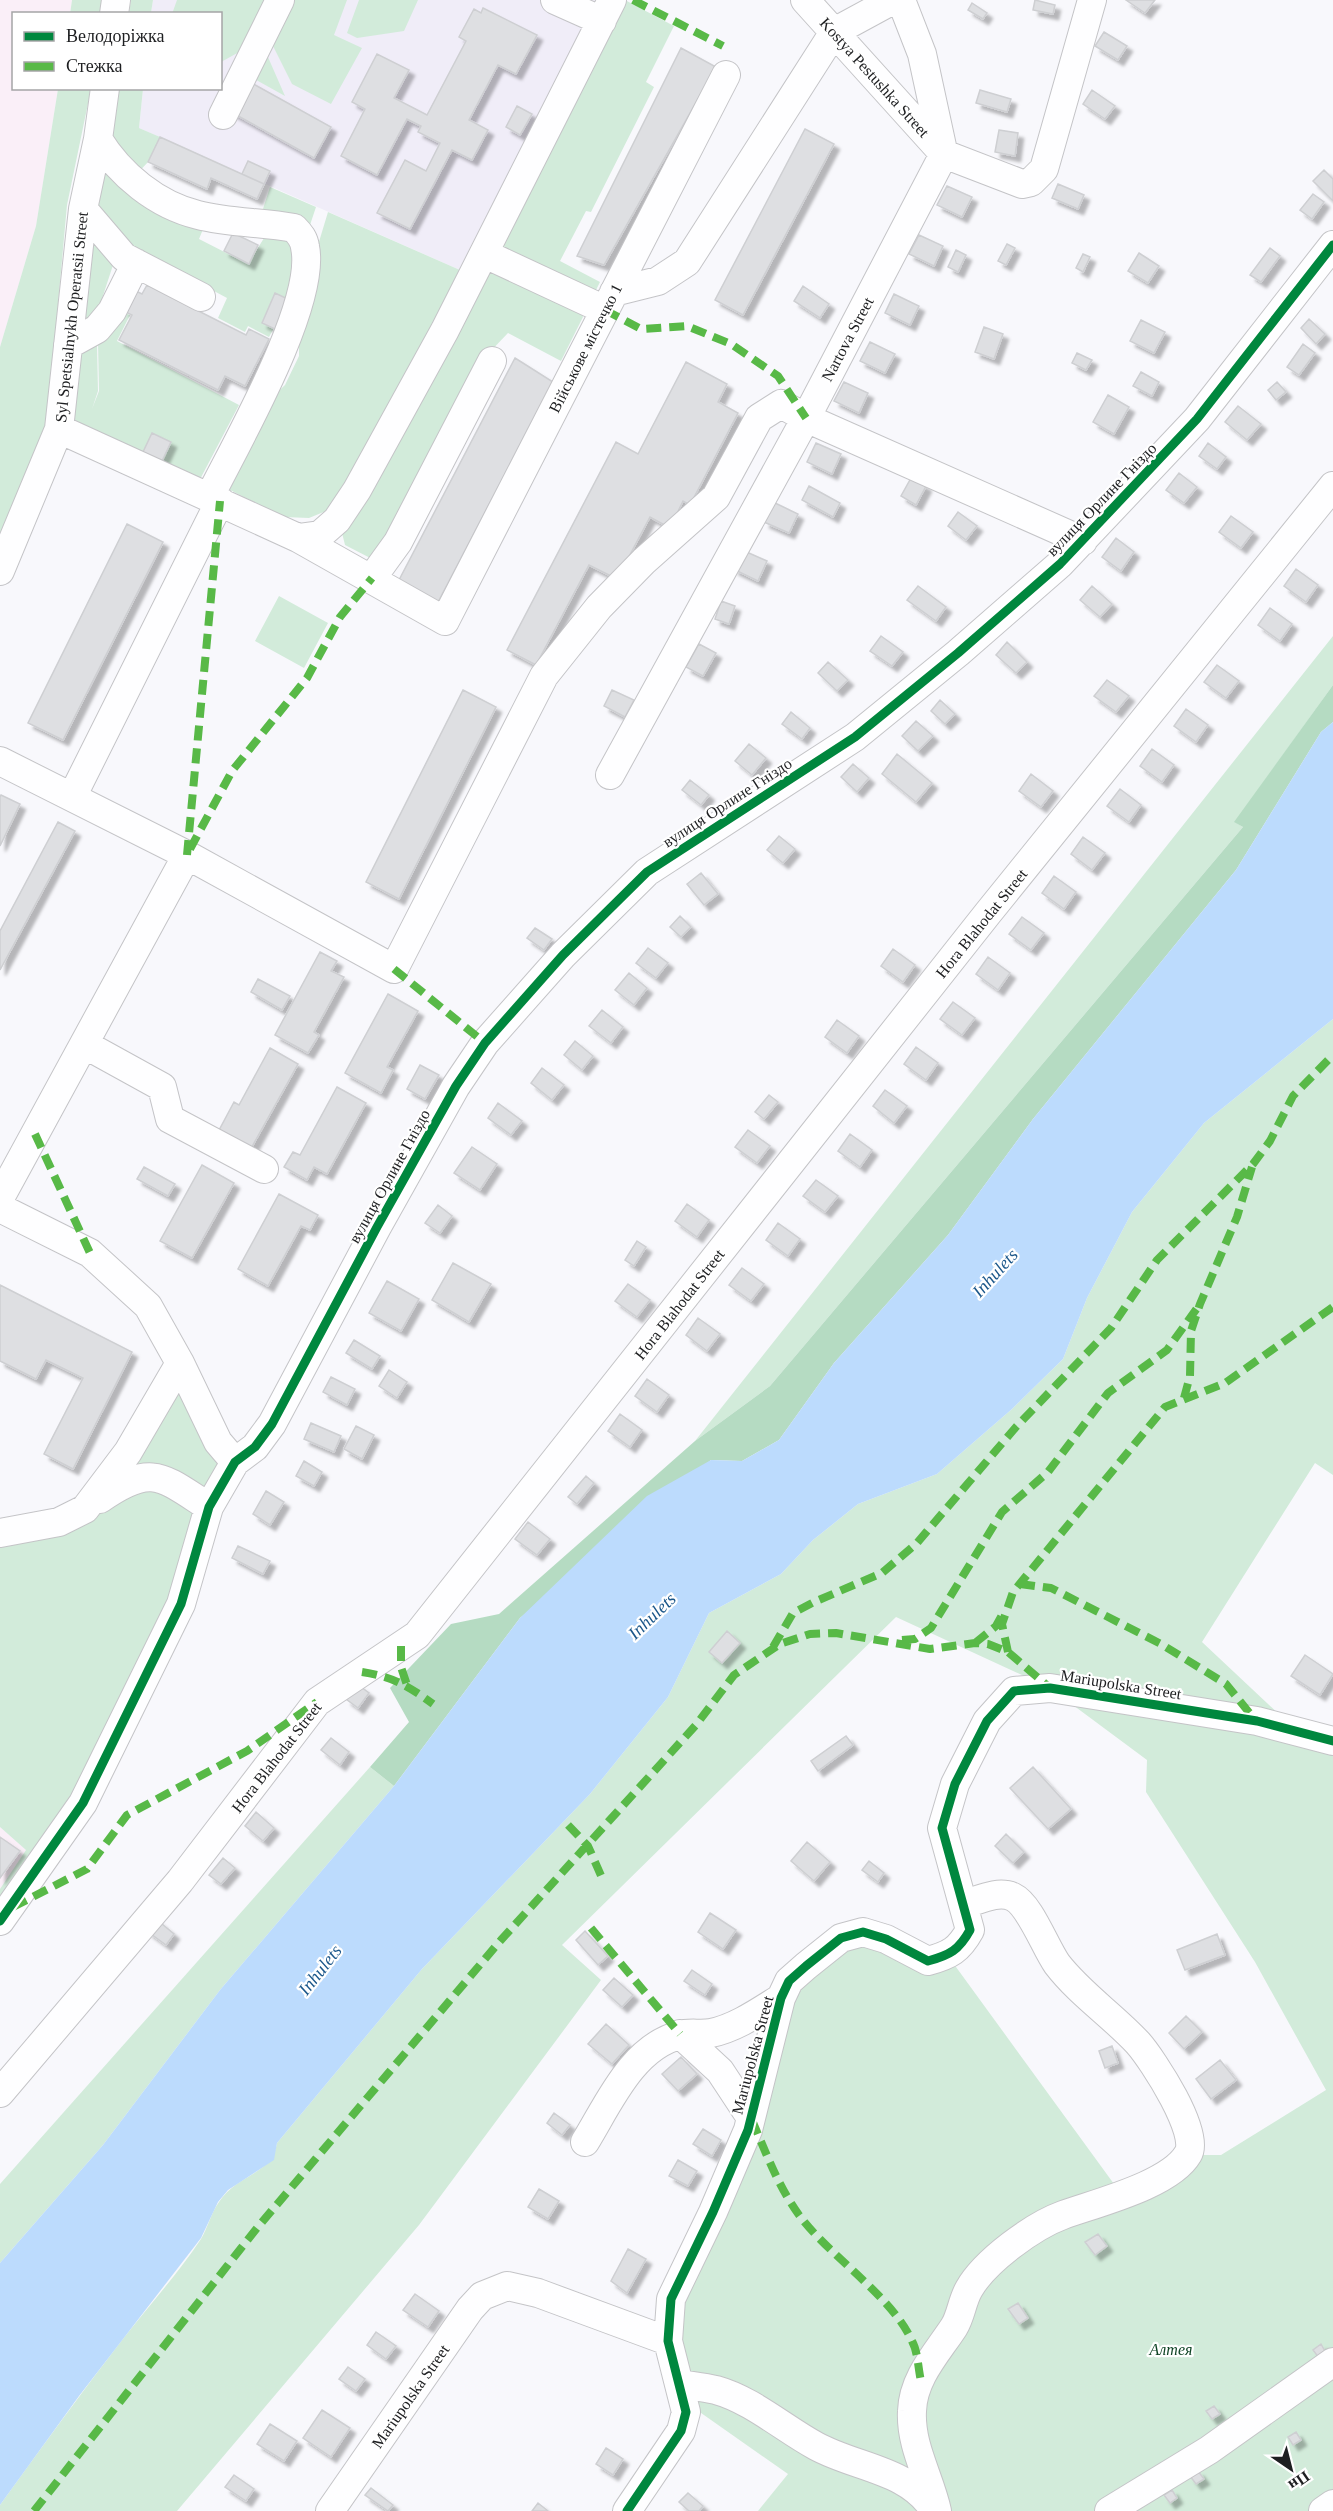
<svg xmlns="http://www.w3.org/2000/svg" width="1333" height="2511" font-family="Georgia,serif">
<defs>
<filter id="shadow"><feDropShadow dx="5.5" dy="5.5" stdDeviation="1.5" flood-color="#0004"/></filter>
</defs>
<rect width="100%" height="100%" fill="#f8f8fc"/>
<!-- industrial -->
<path fill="#faeff8" d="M0 0H72L70 13 14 14V88L58 89 36 226 0 347Z
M0 1827 26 1850 0 1889Z"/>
<!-- education -->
<path fill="#f0edf8" d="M153 0H606L469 274 139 128 143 89 220 88V14L151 13Z"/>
<!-- green -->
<path fill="#d2ebda" d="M72 0H103L102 13 70 14Z
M131 0H153L151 13H129Z
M177 0H268L241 51 221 62 220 14H172Z
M289 0H347L334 35 362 48 331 104 292 84 270 40Z
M359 0H418L404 31 357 38 347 33Z
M625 0 674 26 646 82 654 87 591 212 586 211 560 261 600 282 595 292 498 248Z
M264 48 285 96 251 77Z
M58 89H91L67 205 47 425 0 541V347L36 226Z
M117 89H143L139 128 160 137 148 162 134 177 107 148Z
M105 162 206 222 199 239 248 264 269 230 299 240 290 300 275 293 262 322 274 328 269 337 248 326 245 332 218 318 227 298 132 247 97 205Z
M270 187 316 207 307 234 285 218 263 209Z
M328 212 469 274 331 509 309 518 284 517 222 486 260 409 285 385 299 356V334L315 255Z
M93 241 114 262 97 314 78 331Z
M487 269 579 306 583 317 561 361 508 333 486 356 376 561 345 545 341 529Z
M123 312 130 315 117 341 239 405 197 485 73 422 76 355 97 343 98 391 92 409 99 391 98 342Z
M279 596 328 623 304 668 255 641Z
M1333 636V685L1235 822 1243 827 770 1386 695 1441Z
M1333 1019V1475L1315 1463 1202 1642 1300 1734 1333 1741V2511H758L788 2474 684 2401 668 2341 713 2212 781 1998 841 1938 948 1956 1122 2195 1188 2155H1221L1326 2090 1255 1962 1146 1792 1147 1760 1050 1688 896 1617 562 1945 601 1980 419 2225 177 2511H0V2505C39 2451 78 2397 119 2344 146 2309 177 2275 201 2239 208 2227 211 2213 219 2202 237 2174 272 2175 277 2143L422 1969 590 1794 668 1697 709 1613 781 1574 813 1540 858 1504 937 1474 1012 1409 1063 1359 1087 1298 1132 1212 1204 1123Z
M170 1376 235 1462 181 1604 0 1921V1889L26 1850 0 1827V1533L59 1522Z
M370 1767 394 1786 220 1990 103 2145 0 2263V2184Z"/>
<!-- forest -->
<path fill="#b5dbc2" d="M1333 685V722L1321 732 1236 870 1033 1119 948 1235 834 1363 779 1440 742 1461 711 1460 520 1618 394 1786 370 1767 409 1722 390 1688 451 1624 499 1614 695 1441 770 1386 1243 827 1234 822Z"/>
<!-- water -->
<path fill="#bcdbfd" d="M1333 722V1019L1204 1123 1132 1212 1087 1298 1063 1359 1012 1409 937 1474 858 1504 813 1540 781 1574 709 1613 668 1697 590 1794 422 1969 277 2143 274 2160 228 2190 218 2202 201 2238 79 2396 0 2505V2263L103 2145 220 1990 394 1786 520 1618 647 1496 711 1460 742 1461 779 1440 834 1363 948 1235 1033 1119 1236 870 1321 732Z"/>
<!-- building -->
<path fill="#dedfe2" stroke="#cecfd2" stroke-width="1.5" filter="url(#shadow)" d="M1035 0 1055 5 1053 14 1033 10Z
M1126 0H1155L1145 13Z
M972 3 987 13 983 19 968 10Z
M483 8 537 35 516 74 498 65 469 120 488 130 472 160 452 150 410 229 377 213 405 160 426 171 440 143 418 132 421 126 407 119 377 175 341 156 365 109 352 102 377 54 409 70 394 98 427 115 466 41 459 37 474 9 481 13Z
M1104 32 1127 46 1118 60 1095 46Z
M681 48 716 67 604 265 577 256Z
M248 81 331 127 314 158 231 112Z
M980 90 1011 99 1007 112 976 103Z
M1092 90 1115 106 1105 119 1083 104Z
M517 106 532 114 520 135 506 127Z
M805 129 834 144 743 315 715 300Z
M999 130 1018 133 1015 156 995 152Z
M160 137 264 184 257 199 211 178 207 189 148 162Z
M248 161 270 171 264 184 242 174Z
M1324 170 1333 179V201L1313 181Z
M1058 184 1084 195 1078 209 1052 198Z
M947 186 972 197 962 217 937 205Z
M1313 194 1324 202 1312 219 1300 210Z
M233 233 258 245 249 264 224 251Z
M919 235 943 246 934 266 909 254Z
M1007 244 1015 248 1006 265 998 261Z
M1270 248 1280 256 1261 282 1250 275Z
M956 250 966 255 958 272 948 267Z
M1139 253 1159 266 1148 283 1128 271Z
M1083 254 1090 257 1083 272 1076 268Z
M147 285 246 335 249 329 269 339 245 386 225 376 218 390 119 340 132 315 124 311 134 290 142 294Z
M803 286 829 304 820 318 794 301Z
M275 293 290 300 277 330 262 323Z
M894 294 919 306 910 325 885 313Z
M1309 319 1325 334 1316 344 1301 328Z
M1141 320 1165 332 1154 353 1130 341Z
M984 327 1003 334 994 359 975 352Z
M870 342 895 354 885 373 860 361Z
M1303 344 1315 353 1299 375 1287 367Z
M1077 353 1092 360 1086 370 1072 363Z
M515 358 553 382 437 604 399 580Z
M686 362 727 384 718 402 738 413 690 505 683 501 670 528 650 517 617 579 589 565 536 665 507 650 616 442 638 454Z
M1141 372 1159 382 1152 396 1133 386Z
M844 382 868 393 859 413 834 401Z
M1277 382 1286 392 1276 400 1268 390Z
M1108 395 1129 407 1114 434 1093 422Z
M1238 406 1261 424 1247 440 1225 422Z
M152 433 171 442 162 461 143 452Z
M816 443 841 454 832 474 807 462Z
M1208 443 1226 457 1217 469 1199 456Z
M1179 473 1197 487 1184 503 1166 490Z
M911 478 926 486 916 505 901 496Z
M809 486 840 503 833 517 802 500Z
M773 502 798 514 789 533 764 522Z
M958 512 977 526 966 540 948 526Z
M1231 516 1253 532 1241 548 1219 532Z
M127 524 163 542 63 740 28 723Z
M1116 538 1134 552 1121 571 1102 557Z
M742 550 767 561 758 581 733 569Z
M1296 569 1318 585 1306 602 1284 586Z
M918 586 946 607 936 621 907 600Z
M1092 586 1112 604 1100 617 1080 600Z
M721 601 735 606 729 624 715 619Z
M1270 608 1292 624 1280 641 1258 625Z
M881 636 903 652 892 666 870 651Z
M1007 642 1027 662 1016 673 996 655Z
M699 644 716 653 703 676 686 667Z
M828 662 848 680 837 691 818 673Z
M1217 665 1239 681 1226 698 1204 682Z
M1107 680 1129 696 1116 712 1094 696Z
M463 690 496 707 399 899 366 882Z
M612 690 634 700 625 717 604 706Z
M940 700 955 714 945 724 931 711Z
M1186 709 1208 725 1196 742 1174 726Z
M791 712 810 728 802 739 782 724Z
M916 721 933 736 918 751 902 736Z
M749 744 766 758 752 775 735 761Z
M1152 749 1174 765 1162 782 1140 766Z
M897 754 932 783 916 802 882 774Z
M853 764 869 778 857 792 841 777Z
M1031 774 1053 791 1041 807 1019 791Z
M690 780 709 795 701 805 682 790Z
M1120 789 1141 805 1129 822 1107 806Z
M1 795 20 804 0 846V797Z
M58 822 75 831 0 970V931Z
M779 836 795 849 783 863 767 850Z
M1083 837 1105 853 1092 870 1071 854Z
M701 873 718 894 704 905 687 884Z
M1054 876 1076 892 1064 909 1042 893Z
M680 916 691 927 681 937 670 927Z
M1022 917 1044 933 1031 950 1009 934Z
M535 928 552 939 544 950 527 938Z
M648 948 668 963 656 978 636 963Z
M893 949 915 965 903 982 881 966Z
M320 952 337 961 331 971 344 977 314 1032 319 1035 308 1053 275 1035Z
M988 957 1010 973 998 990 976 974Z
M629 973 647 988 634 1005 615 990Z
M258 979 290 996 282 1010 251 992Z
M388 994 418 1011 387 1067 393 1070 381 1093 345 1073Z
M953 1002 975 1018 962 1035 940 1019Z
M602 1010 623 1027 611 1043 589 1026Z
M837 1020 859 1036 847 1053 825 1037Z
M575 1041 593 1056 582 1070 564 1055Z
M916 1047 938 1063 926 1080 904 1064Z
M270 1048 298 1064 249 1152 217 1134 234 1102 239 1105Z
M420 1065 439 1075 425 1099 407 1089Z
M542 1068 564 1085 552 1100 531 1083Z
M337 1087 366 1103 327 1174 314 1167 307 1180 284 1167 293 1152 300 1155Z
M885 1090 907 1106 894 1123 873 1106Z
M769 1095 778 1102 764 1119 755 1112Z
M498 1103 522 1121 511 1135 488 1118Z
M748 1130 770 1146 757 1163 735 1147Z
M850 1134 872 1150 860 1167 838 1151Z
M472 1147 497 1164 480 1190 454 1173Z
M202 1165 234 1183 192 1258 160 1241Z
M144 1167 175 1184 168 1196 137 1179Z
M816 1180 838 1196 825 1212 803 1196Z
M279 1194 318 1215 310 1230 301 1226 268 1286 238 1269Z
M687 1204 709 1220 697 1237 675 1221Z
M438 1205 452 1216 440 1233 425 1223Z
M778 1223 800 1239 788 1256 766 1240Z
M637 1241 646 1247 634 1266 625 1260Z
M453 1263 491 1284 469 1322 432 1300Z
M742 1268 764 1284 751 1301 729 1285Z
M387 1281 419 1299 401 1331 369 1313Z
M628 1284 650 1300 637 1317 615 1301Z
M0 1285 132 1352 73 1469 44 1454 83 1378 46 1360 36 1379 0 1361Z
M698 1318 720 1334 707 1351 686 1335Z
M354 1340 380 1356 372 1369 346 1353Z
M389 1370 407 1382 397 1398 379 1386Z
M331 1377 355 1389 347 1405 323 1392Z
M647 1379 669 1395 657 1412 635 1396Z
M620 1414 642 1430 630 1447 608 1431Z
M311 1423 341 1436 334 1452 304 1439Z
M356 1426 374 1435 362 1459 344 1449Z
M304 1461 322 1472 314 1486 296 1476Z
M586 1476 594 1483 577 1504 568 1497Z
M266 1491 284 1502 270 1525 253 1514Z
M528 1522 550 1539 537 1555 515 1539Z
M238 1546 270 1561 263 1574 232 1558Z
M727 1631 740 1643 722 1663 709 1652Z
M1305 1655 1333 1674 1320 1695 1291 1676Z
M357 1684 369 1693 358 1708 346 1699Z
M846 1736 853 1745 818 1771 811 1761Z
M331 1738 349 1752 340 1765 321 1750Z
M1033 1767 1071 1809 1048 1829 1010 1788Z
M256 1812 274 1828 263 1841 245 1826Z
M1006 1834 1024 1852 1013 1863 995 1846Z
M0 1837 20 1851 0 1878Z
M807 1842 830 1862 814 1881 791 1861Z
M223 1858 235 1868 221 1884 209 1875Z
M869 1861 884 1873 878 1882 862 1870Z
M710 1913 736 1930 723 1949 698 1932Z
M156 1919 174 1934 166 1945 147 1931Z
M585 1931 608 1956 598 1965 576 1940Z
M1217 1934 1225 1955 1185 1970 1177 1950Z
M692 1970 712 1984 705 1995 684 1981Z
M614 1978 633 1995 622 2007 603 1990Z
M1186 2016 1202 2032 1184 2049 1169 2033Z
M606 2024 629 2045 612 2064 588 2044Z
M1112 2046 1118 2063 1105 2068 1099 2051Z
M681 2057 697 2074 678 2091 662 2074Z
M1220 2060 1236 2080 1211 2099 1196 2079Z
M554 2113 570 2125 562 2135 547 2123Z
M703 2129 721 2140 712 2156 693 2144Z
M678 2160 697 2171 688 2186 669 2176Z
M539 2189 559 2201 548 2219 528 2207Z
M1098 2234 1107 2246 1095 2255 1085 2242Z
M628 2249 646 2259 627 2293 611 2281Z
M415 2294 439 2311 428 2327 403 2310Z
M1018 2303 1028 2318 1019 2324 1008 2309Z
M376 2332 396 2346 386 2359 367 2345Z
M1321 2344 1326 2353 1319 2358 1313 2350Z
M348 2367 365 2379 356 2391 339 2379Z
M1214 2406 1220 2414 1212 2419 1206 2411Z
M322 2410 350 2428 331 2457 303 2438Z
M270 2424 297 2441 284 2461 257 2444Z
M1296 2432 1301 2440 1293 2445 1288 2437Z
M606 2448 623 2459 613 2475 596 2464Z
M1198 2471 1204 2479 1196 2484 1190 2476Z
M234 2475 254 2489 246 2501 225 2487Z
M371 2488 393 2505 388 2511 365 2495Z
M1172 2490 1177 2498 1170 2503 1164 2495Z
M688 2493 703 2506 699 2511H689L679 2502Z
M538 2503 548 2511H532Z"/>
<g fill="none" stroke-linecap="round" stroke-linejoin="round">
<defs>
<path id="minor" d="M555 0 602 21
M805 0 944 154
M901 0 922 54 943 151
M114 14 116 0
M223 115 280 0
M98 139C120 175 157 205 198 215 229 223 262 222 294 228 300 234 304 239 305 247 317 303 237 442 210 496
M83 209 124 257 201 297
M485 254 605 310
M614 292 658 281 687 262 834 32 893 0
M68 345 97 329 112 311 136 263
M59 429 298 538 445 621 726 75
M298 538 320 535 337 520 357 490 445 330 612 0
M0 571 59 429 83 209 98 139 105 88
M372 578 398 542 492 361
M0 761 187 855 394 969 544 676 599 607 644 561 716 497 759 418 781 404 806 418 1083 541
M610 775 806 418 944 154 1022 184 1031 182 1044 169 1092 0
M72 797 220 501
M84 1044 162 1087 170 1119 264 1169
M0 1198 187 855
M0 1208 90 1253 148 1306 180 1363 218 1442 235 1462
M100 1499C152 1463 161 1476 209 1507
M0 1533 59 1522 85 1509 128 1452 180 1363
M0 1921 83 1803 181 1604 209 1507 235 1462 255 1447 272 1424 377 1227 456 1086 485 1043 563 955 647 872 855 737 958 653 1060 564 1197 419 1333 245
M680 2034 720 2071 751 2118
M0 2093 180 1881 317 1702 417 1635 988 913 1333 486
M585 2142C608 2105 632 2047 680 2035 689 2032 701 2035 711 2033 736 2028 760 2011 781 1998
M680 2384C692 2386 704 2387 716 2390 752 2400 783 2428 816 2446 856 2468 908 2469 934 2510
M330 2511 470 2309 482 2296 507 2286 538 2293 668 2341
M627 2511 681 2431 686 2412 668 2341 671 2299 713 2212 748 2130 781 1998 789 1981 806 1966 841 1938 863 1932 886 1939 928 1961C950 1955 959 1950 970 1930L942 1828 955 1784 987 1721 1014 1691 1050 1688 1257 1721 1333 1741
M937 2511C930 2478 910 2446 912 2411 913 2378 937 2353 954 2327 961 2316 962 2301 969 2289 985 2261 1033 2226 1063 2215 1096 2203 1170 2185 1188 2154 1201 2134 1153 2060 1138 2043 1112 2015 1080 1994 1057 1964 1045 1947 1030 1905 1013 1897 998 1890 979 1900 965 1904
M1109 2511 1209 2450 1333 2362
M1323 2511 1333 2504"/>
</defs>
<!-- minor casing -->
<use href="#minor" stroke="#c4c4c7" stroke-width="30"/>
<!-- minor -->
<use href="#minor" stroke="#fefeff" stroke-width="28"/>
<!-- quiet -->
<path stroke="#58b947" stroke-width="8" stroke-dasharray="15 8" stroke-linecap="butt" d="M633 0 723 46
M605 310 641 329 687 326 731 344 778 376 806 418
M190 849 232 771 307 678 340 617 372 578
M187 855 220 501
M394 969 485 1043
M35 1134 90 1253
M1184 1398 1190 1376 1191 1331 1200 1304 1237 1217 1252 1167
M1020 1584 1051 1588 1161 1644 1226 1684 1256 1721
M902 1640 915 1639 931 1628 1002 1512 1048 1472 1108 1393 1167 1350 1200 1304
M975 1643 996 1626 1002 1615
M401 1646V1667L407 1685
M773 1647 793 1613 814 1602 882 1573 917 1543 1016 1427 1111 1328 1157 1260 1253 1164 1270 1141 1293 1096 1333 1055
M1008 1652 1002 1624 1013 1592 1165 1407 1225 1383 1333 1307
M362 1672C393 1677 407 1685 433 1704
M568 1825 588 1846 603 1880
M13 1907 87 1869 127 1815 247 1751 317 1702
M591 1928 680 2034
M752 2120C766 2153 778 2186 799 2215 829 2256 892 2296 912 2341 918 2352 918 2368 921 2381
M34 2511 257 2228 501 1940 696 1725 734 1675 780 1644 810 1634 836 1633 930 1649 975 1643 988 1644 1008 1652 1050 1688"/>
<defs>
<path id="cycleway" d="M0 1921 83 1803 181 1604 209 1507 235 1462 255 1447 272 1424 377 1227 456 1086 485 1043 563 955 647 872 855 737 958 653 1060 564 1197 419 1333 245
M627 2511 681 2431 686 2412 668 2341 671 2299 713 2212 748 2130 781 1998 789 1981 806 1966 841 1938 863 1932 886 1939 928 1961C950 1955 959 1950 970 1930L942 1828 955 1784 987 1721 1014 1691 1050 1688 1257 1721 1333 1741"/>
</defs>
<!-- cycleway casing -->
<use href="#cycleway" stroke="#fff" stroke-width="13"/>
<!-- cycleway -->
<use href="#cycleway" stroke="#00873e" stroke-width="9"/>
</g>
<g text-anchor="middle" stroke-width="4.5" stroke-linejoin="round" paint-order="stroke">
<!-- street labels -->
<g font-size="16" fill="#1e1f21" stroke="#fff">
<text transform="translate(875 77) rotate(48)" y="6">Kostya Pestushka Street</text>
<text transform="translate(71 317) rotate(-84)" y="6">Syl Spetsialnykh Operatsii Street</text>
<text transform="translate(847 339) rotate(-62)" y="6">Nartova Street</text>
<text transform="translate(585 348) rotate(-63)" y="6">Військове містечко 1</text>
<text transform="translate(1101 499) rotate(-46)" y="6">вулиця Орлине Гніздо</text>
<text transform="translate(727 802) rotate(-33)" y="6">вулиця Орлине Гніздо</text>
<text transform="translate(981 923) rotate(-51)" y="6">Hora Blahodat Street</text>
<text transform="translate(389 1176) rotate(-61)" y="6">вулиця Орлине Гніздо</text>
<text transform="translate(679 1304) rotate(-52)" y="6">Hora Blahodat Street</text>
<text transform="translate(1121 1684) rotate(9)" y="6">Mariupolska Street</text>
<text transform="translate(276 1757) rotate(-52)" y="6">Hora Blahodat Street</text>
<text transform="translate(752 2055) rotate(-75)" y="6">Mariupolska Street</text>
<text transform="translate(410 2396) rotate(-55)" y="6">Mariupolska Street</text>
</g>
<!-- park labels -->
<g font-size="16" font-style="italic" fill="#0f4425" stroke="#fff">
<text x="1171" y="2355">Алтея</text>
</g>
<!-- water labels -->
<g font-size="18" font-style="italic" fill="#1c588b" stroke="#fff">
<text transform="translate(995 1273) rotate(-48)" y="6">Inhulets</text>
<text transform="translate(652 1616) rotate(-44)" y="6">Inhulets</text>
<text transform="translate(320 1970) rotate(-52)" y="6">Inhulets</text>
</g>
</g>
<!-- legend -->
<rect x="12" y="12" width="210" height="78" fill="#ffffff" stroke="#a5a5a6" stroke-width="1.5"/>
<rect x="24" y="32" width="30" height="9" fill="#00873e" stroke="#a5a5a6" stroke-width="1.5"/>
<text x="66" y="42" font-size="18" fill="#1e1f21">Велодоріжка</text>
<rect x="24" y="62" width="30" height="9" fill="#58b947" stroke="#a5a5a6" stroke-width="1.5"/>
<text x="66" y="72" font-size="18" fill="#1e1f21">Стежка</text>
<!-- north arrow -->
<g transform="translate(1291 2469) rotate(145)" stroke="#ffffff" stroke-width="4.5" paint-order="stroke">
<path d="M0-4.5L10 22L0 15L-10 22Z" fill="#1e1f21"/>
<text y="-9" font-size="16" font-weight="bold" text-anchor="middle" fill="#1e1f21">Пн</text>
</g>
</svg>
